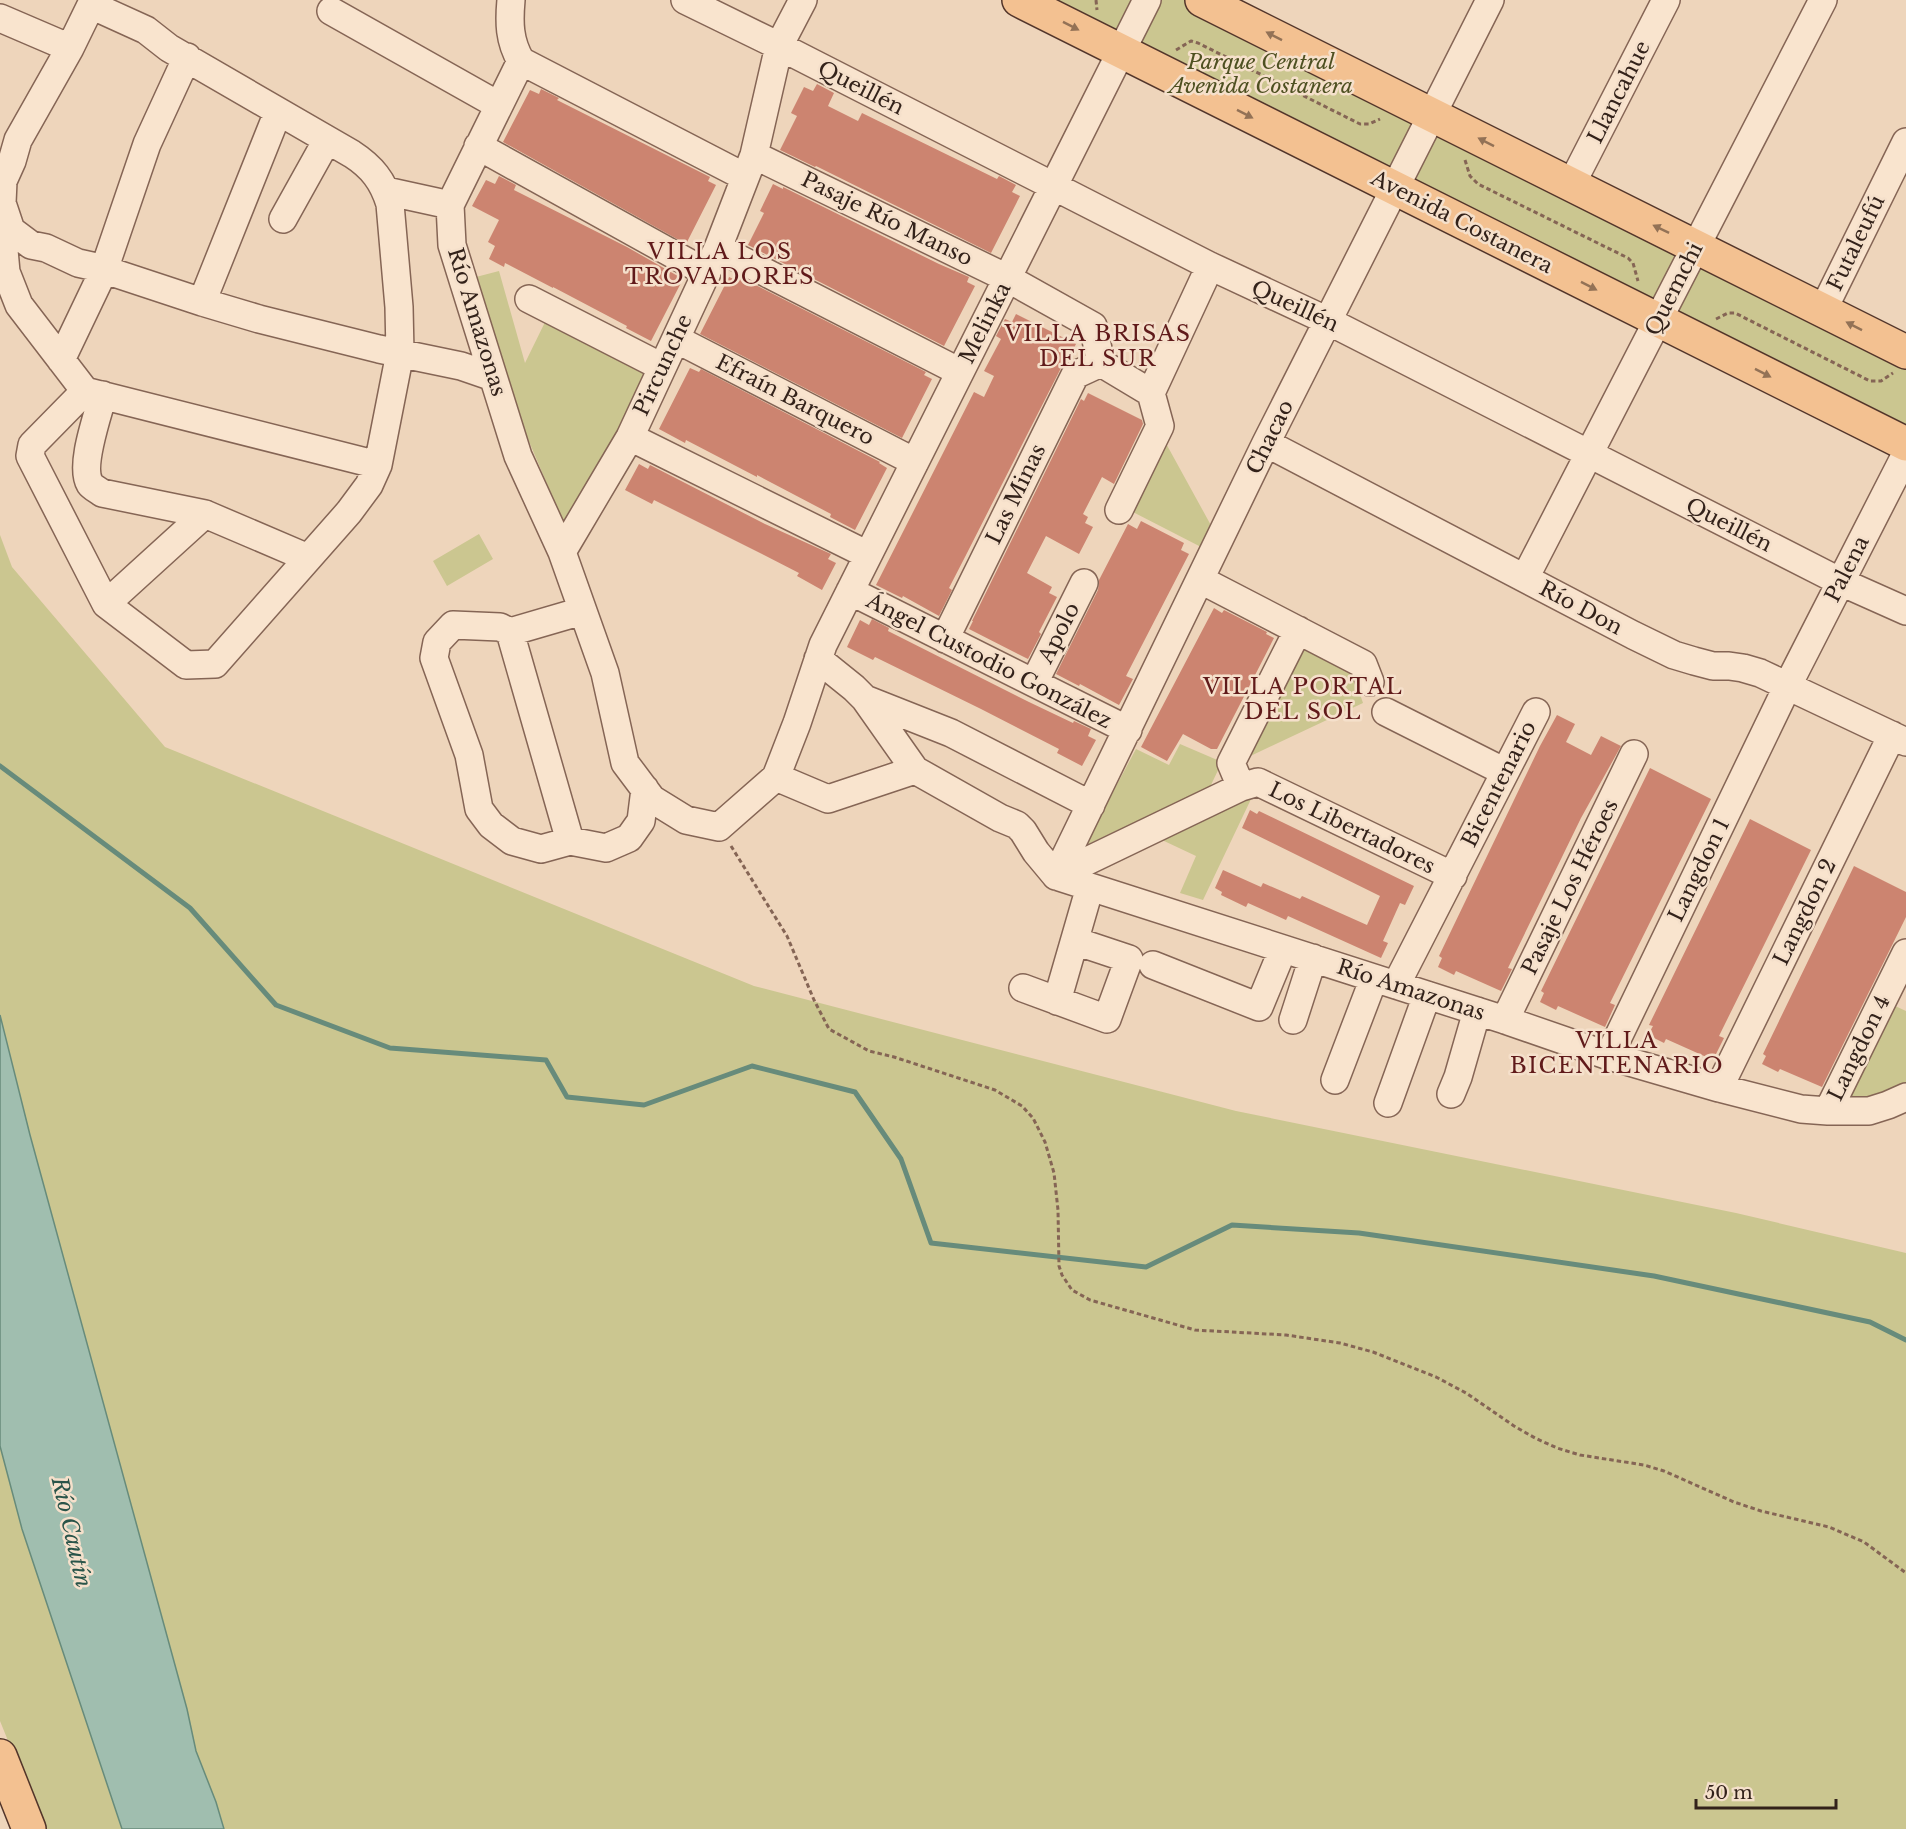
<svg xmlns="http://www.w3.org/2000/svg" width="1906" height="1829" font-family="'Libre Baskerville',serif">
<rect width="100%" height="100%" fill="#eed5bb"/>
<!-- green -->
<path fill="#cbc690" d="M1030 0H1196L1906 356V440Z
M499 271 525 363 548 316 653 368 567 525 561 517 509 394 476 277Z
M1163 438 1213 529 1203 548 1129 510Z
M479 534 493 559 447 586 433 561Z
M0 535 12 567 165 747 754 986 1236 1111 1736 1213 1906 1253V1829H44L0 1721Z
M1299 642 1350 665 1363 703 1242 760Z
M1180 744 1222 762 1210 787 1084 846 1136 749 1169 765Z
M1252 797 1203 900 1180 893 1196 856 1162 840Z
M1893 1005 1906 1011V1088L1844 1104Z"/>
<!-- water -->
<path fill="#a0beaf" stroke="#678b7b" stroke-width="1.5" d="M0 1015 30 1135 187 1709 196 1751 216 1802 224 1829H122L22 1529 0 1446Z"/>
<g fill="none" stroke-linecap="round" stroke-linejoin="round">
<!-- stream -->
<path stroke="#678b7b" stroke-width="5" d="M0 766 190 908 276 1005 390 1048 546 1060 567 1097 644 1105 752 1066 855 1092 901 1159 931 1243 1146 1267 1232 1225 1359 1233 1654 1276 1870 1322 1906 1340"/>
</g>
<!-- building -->
<path fill="#cc8470" d="M817 84 834 93 828 106 858 121 862 113 997 179 999 176 1016 185 1012 192 1020 196 991 253 816 166 815 167 780 150 797 116 791 113 804 87 813 91Z
M541 89 559 98 557 100 710 177 708 181 716 185 686 244 503 142 530 90 539 94Z
M499 176 516 185 514 190 627 247 683 279 651 341 626 328 627 326 553 287V288L505 263 504 267 489 259 495 246 488 242 499 220 472 206 486 180 495 184Z
M773 184 783 189V187L939 264 969 277 967 282 975 286 944 346 748 245 764 213 760 211Z
M729 277 738 281 740 277 926 372 924 375 932 379 902 438 700 334Z
M1016 314 1076 344 1066 363 1061 368 965 557 949 588 952 590 939 616 903 596 902 598 876 585 974 392 984 397 994 376 984 371 1001 339 996 336 1005 319 1012 322Z
M690 368 699 372 701 369 880 462 879 463 887 468 855 530 830 517 831 514 757 475V477L686 440 685 443 659 429Z
M1088 393 1142 420 1143 424 1114 484 1102 477 1083 514 1088 517 1085 523 1093 527 1079 554 1046 536 1027 573 1052 587 1049 593 1057 597 1039 632 1041 634 1028 659 969 629 973 621H972L1081 399 1084 401Z
M639 464 648 469 650 465 765 524 831 554 828 559 836 563 822 590 797 576 799 573 760 553 654 500 652 504 625 490Z
M1141 521 1184 543 1181 550 1189 554 1126 676 1133 679 1119 705 1080 684 1079 686 1056 674 1098 590 1099 580 1128 524 1137 529Z
M1214 608 1222 613 1224 610 1267 632 1266 634 1274 638 1217 749H1211L1183 734 1167 761 1141 747Z
M872 619 889 628 888 631 1029 702 1073 723 1074 721 1091 729 1088 736 1096 740 1082 766 1057 753 1059 749 981 709 875 657 873 660 847 647 860 620 869 625Z
M1557 715 1575 724 1566 742 1591 755 1601 736 1621 746 1581 818 1508 968 1512 969 1501 991 1456 971 1454 975 1438 967 1442 958 1439 956 1540 746Z
M1650 768 1711 799 1610 1003 1615 1005 1605 1027 1558 1006 1556 1010 1540 1002 1544 993 1541 991Z
M1250 810 1257 814 1259 811 1414 886 1405 905 1400 903 1383 941 1388 943 1381 958 1288 916 1286 920 1248 903 1246 907 1221 895 1222 892 1215 888 1223 870 1261 887 1263 883 1300 899 1302 896 1367 925 1380 896 1242 828Z
M1750 819 1811 850 1719 1036 1724 1038 1713 1060 1666 1039 1664 1043 1648 1035 1653 1026 1649 1025Z
M1854 866 1906 892V917L1822 1087 1780 1069 1778 1072 1762 1064 1766 1056 1763 1054Z"/>
<g fill="none" stroke-linecap="round" stroke-linejoin="round">
<defs>
<path id="minor" d="M511 0C509 22 509 41 521 61L745 177
M685 0 779 46 1210 266 1328 321 1841 582 1906 611
M91 5 70 48 18 140 12 161 3 181 2 203 11 230 31 245 46 248 78 263 96 267 202 302 259 319 379 349 461 366 493 377
M331 11 498 105
M0 18 70 48
M521 61 450 205 452 245 518 456 562 552 605 673 625 763 652 799 686 820 719 827 776 777 797 723 823 645 1147 0
M478 146 707 273
M754 155 1007 278 1093 326 1101 363 1151 393
M1571 185 1666 0
M386 191 450 205
M283 219 327 140
M11 230 4 250 6 272 19 305 85 391 378 465
M718 248 960 372
M529 299 662 367
M202 302 278 112
M1823 310 1906 142
M676 339 915 462
M61 360 104 270 147 144 187 57
M85 391 32 445 30 456 106 604 186 665 215 664 349 512 369 485 378 465 400 353 399 307 390 204C383 181 372 167 352 154L169 48 146 30 91 5 93 0
M103 395C98 415 79 466 90 484 92 487 98 490 102 493L205 514 308 558
M630 437 868 555
M1266 443 1633 635 1674 655 1694 661 1713 666H1729L1743 668 1760 673 1906 742
M1119 510 1160 426 1151 393 1210 266
M562 552 630 437 718 248 754 155 779 46 803 0
M1525 578 1823 0
M1201 580 1363 664 1370 682
M850 591 1128 730
M106 604 205 514
M582 611 510 632 500 627 453 625 437 642 434 658 469 755 479 809 491 825 512 841 541 849 570 841 606 848 629 838 641 821 645 789
M510 632 570 841
M945 639 1075 375 1101 363
M818 659 854 688 865 699 915 770 1000 818 1017 825 1023 831 1036 852 1056 876 1505 1020 1609 1056 1719 1088 1801 1109 1828 1111H1869L1888 1105 1906 1097
M1034 683 1084 583
M865 699 951 733 1091 805
M1386 712 1505 772
M776 777 828 799 915 770
M1241 787 1231 763 1298 630
M1056 876 1266 443 1490 0
M1056 876 1241 787 1258 782 1453 876
M1153 965 1259 1007 1283 949
M1396 985 1536 712
M1023 988 1107 1019 1129 959 1075 941
M1057 1001 1090 887
M1293 1020 1313 958
M1505 1020 1634 754
M1609 1056 1788 685 1906 454
M1335 1080 1374 978
M1719 1088 1892 735
M1451 1094 1458 1077 1477 1011
M1388 1103 1427 995
M1828 1111 1906 953"/>
<path id="major" d="M1019 0 1906 444
M1202 0 1906 352
M0 1756 29 1829"/>
</defs>
<!-- minor casing -->
<use href="#minor" stroke="#856555" stroke-width="30"/>
<!-- major casing -->
<use href="#major" stroke="#52352a" stroke-width="36"/>
<!-- path -->
<path stroke="#856555" stroke-width="3" stroke-dasharray="4.5 3" stroke-linecap="butt" d="M1096 0 1097 10
M1176 50 1191 41 1198 43 1360 124H1369L1380 119
M1465 160 1470 176 1478 184 1628 258 1633 263 1638 281
M1716 319 1728 313H1735L1870 381H1881L1893 373
M731 846 787 936 814 1000 829 1029 869 1051 894 1057 995 1090 1022 1106 1033 1118 1045 1142 1054 1173 1058 1210 1059 1266 1062 1275 1072 1290 1090 1300 1195 1330 1286 1335 1340 1343 1373 1352 1436 1377 1466 1393 1514 1426 1535 1438 1557 1448 1580 1455 1644 1465 1664 1471 1734 1502 1761 1511 1829 1527 1864 1542 1906 1573"/>
<!-- minor -->
<use href="#minor" stroke="#f9e4ce" stroke-width="27"/>
<!-- major -->
<use href="#major" stroke="#f3c191" stroke-width="33"/>
</g>
<!-- one-way arrows -->
<defs><path id="oneway-solid" d="M-6-.8H1V-3.2L6.5 0L1 3.2V.8H-6Z" transform="scale(1.5)"/></defs>
<g fill="#937256">
<use href="#oneway-solid" transform="translate(1071 26) rotate(27)"/>
<use href="#oneway-solid" transform="translate(1274 36) rotate(-153)"/>
<use href="#oneway-solid" transform="translate(1245 114) rotate(27)"/>
<use href="#oneway-solid" transform="translate(1486 142) rotate(-153)"/>
<use href="#oneway-solid" transform="translate(1661 229) rotate(-154)"/>
<use href="#oneway-solid" transform="translate(1589 286) rotate(27)"/>
<use href="#oneway-solid" transform="translate(1854 326) rotate(-153)"/>
<use href="#oneway-solid" transform="translate(1763 373) rotate(27)"/>
</g>
<g text-anchor="middle" stroke-width="5" stroke-linejoin="round" paint-order="stroke">
<!-- park labels -->
<g font-size="21" font-style="italic" fill="#4e5021" stroke="#f5e0cb">
<text x="1261" y="69">Parque Central<tspan x="1261" dy="24">Avenida Costanera</tspan></text>
</g>
<!-- street labels -->
<g font-size="21" fill="#33221a" stroke="#f5e0cb">
<text transform="translate(861 88) rotate(27)" y="7">Queillén</text>
<text transform="translate(1619 92) rotate(-63)" y="7">Llancahue</text>
<text transform="translate(887 219) rotate(26)" y="7">Pasaje Río Manso</text>
<text transform="translate(1462 222) rotate(27)" y="7">Avenida Costanera</text>
<text transform="translate(1856 243) rotate(-64)" y="7">Futaleufú</text>
<text transform="translate(1674 289) rotate(-63)" y="7">Quemchi</text>
<text transform="translate(1295 306) rotate(25)" y="7">Queillén</text>
<text transform="translate(477 322) rotate(73)" y="7">Río Amazonas</text>
<text transform="translate(985 323) rotate(-63)" y="7">Melinka</text>
<text transform="translate(663 365) rotate(-65)" y="7">Pircunche</text>
<text transform="translate(795 400) rotate(27)" y="7">Efraín Barquero</text>
<text transform="translate(1270 437) rotate(-64)" y="7">Chacao</text>
<text transform="translate(1016 494) rotate(-64)" y="7">Las Minas</text>
<text transform="translate(1729 525) rotate(27)" y="7">Queillén</text>
<text transform="translate(1847 569) rotate(-63)" y="7">Palena</text>
<text transform="translate(1581 608) rotate(28)" y="7">Río Don</text>
<text transform="translate(1059 633) rotate(-63)" y="7">Apolo</text>
<text transform="translate(989 661) rotate(27)" y="7">Ángel Custodio González</text>
<text transform="translate(1499 784) rotate(-63)" y="7">Bicentenario</text>
<text transform="translate(1352 828) rotate(26)" y="7">Los Libertadores</text>
<text transform="translate(1699 870) rotate(-64)" y="7">Langdon 1</text>
<text transform="translate(1570 887) rotate(-64)" y="7">Pasaje Los Héroes</text>
<text transform="translate(1805 912) rotate(-64)" y="7">Langdon 2</text>
<text transform="translate(1411 990) rotate(18)" y="7">Río Amazonas</text>
<text transform="translate(1859 1048) rotate(-64)" y="7">Langdon 4</text>
</g>
<!-- neighbourhood labels -->
<g font-size="22" letter-spacing="1.5" fill="#601a1a" stroke="#f5e0cb">
<text x="720" y="259">VILLA LOS<tspan x="720" dy="25">TROVADORES</tspan></text>
<text x="1098" y="341">VILLA BRISAS<tspan x="1098" dy="25">DEL SUR</tspan></text>
<text x="1303" y="694">VILLA PORTAL<tspan x="1303" dy="25">DEL SOL</tspan></text>
<text x="1617" y="1048">VILLA<tspan x="1617" dy="25">BICENTENARIO</tspan></text>
</g>
<!-- water labels -->
<g font-size="22" font-style="italic" fill="#295449" stroke="#f5e0cb">
<text transform="translate(72 1532) rotate(77)" y="8">Río Cautín</text>
</g>
</g>
<!-- scale -->
<path d="M1696 1799v9h140v-9" fill="none" stroke="#33221a" stroke-width="3"/>
<text x="1705" y="1799" font-size="18" fill="#33221a" stroke="#f5e0cb" stroke-width="4.5" paint-order="stroke">50 m</text>
</svg>
